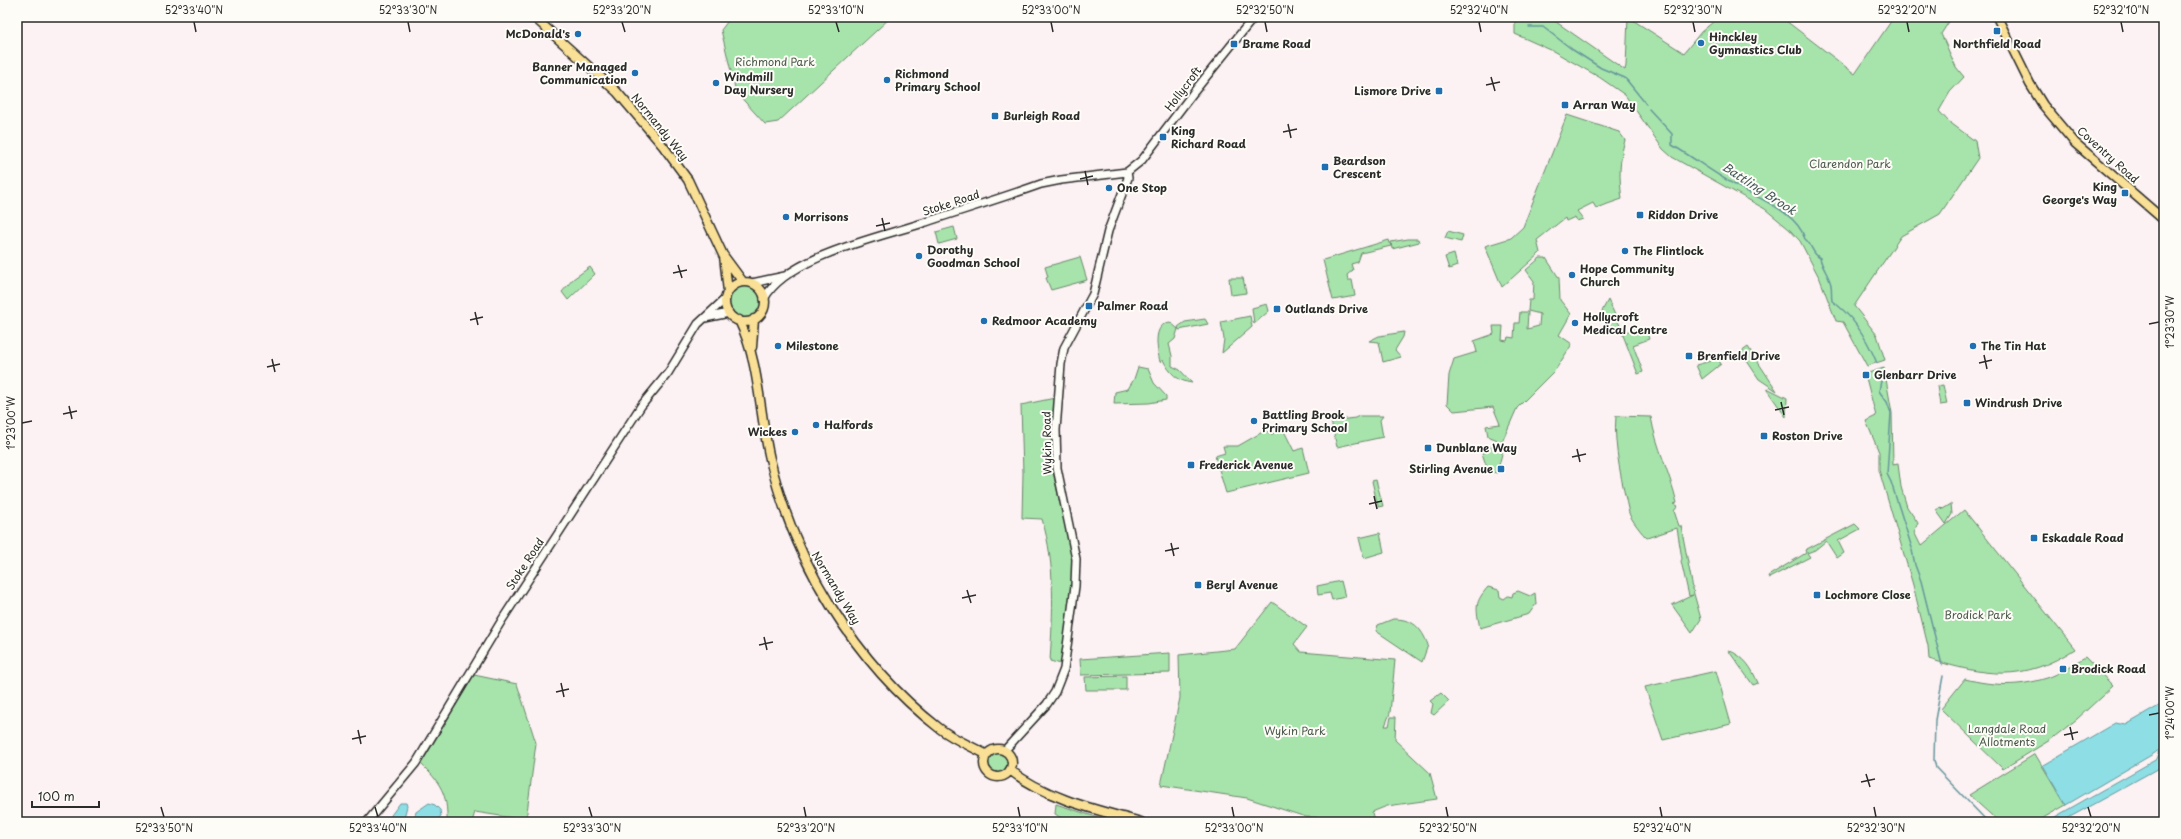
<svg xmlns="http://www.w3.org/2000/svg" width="2181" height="839" font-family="'Playpen Sans',sans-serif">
<rect width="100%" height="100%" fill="#fcf1f3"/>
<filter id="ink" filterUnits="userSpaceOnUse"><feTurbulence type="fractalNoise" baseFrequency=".025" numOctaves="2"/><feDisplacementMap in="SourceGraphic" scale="8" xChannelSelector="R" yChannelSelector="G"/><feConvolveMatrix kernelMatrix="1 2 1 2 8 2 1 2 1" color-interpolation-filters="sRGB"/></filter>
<g filter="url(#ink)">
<!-- green -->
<path fill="#a7e4ab" stroke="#69886b" d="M731 17H891L778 122 765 124 736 92 721 30Z
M1515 17H1549L1625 70 1626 66 1628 17 1684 53 1701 32 1719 17H1781L1855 74 1894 17H1952L1941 34 1956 67 1964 77 1950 92 1939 111 1948 121 1975 141 1978 158 1940 214 1901 236 1854 306 1877 335 1885 360 1867 366 1843 322 1836 321 1820 279 1800 241 1789 229 1765 209 1672 157 1663 149 1625 95 1599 77 1553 51 1515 34Z
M1567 115 1619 132 1625 140C1619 161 1619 177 1622 199L1596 208 1593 203 1577 211 1583 219 1577 221 1575 217 1566 221 1565 218 1537 240 1540 253 1502 287 1485 246 1511 238 1523 227Z
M954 227 957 239 939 244 936 232Z
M1448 231 1463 235 1461 242 1445 238Z
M1408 239H1418L1419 242 1392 249 1391 242Z
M1389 240 1391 246 1361 253 1358 262 1351 264 1353 270 1347 275 1348 280H1352L1355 296 1333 300 1323 260Z
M1454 254 1457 266 1449 269 1445 257Z
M1080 257 1087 280 1051 290 1046 278 1048 277 1045 267Z
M1540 258H1546L1559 278 1560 300 1571 314 1559 335 1572 344 1556 369 1517 408 1502 442 1488 436 1486 426 1500 424 1493 407 1454 411 1447 404 1449 375 1454 359 1477 352 1474 341 1494 334 1493 326H1503L1502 340 1507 341 1508 337 1514 338 1515 323H1519L1520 312H1528L1527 329 1539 326 1540 314 1528 311 1529 300H1533L1534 281 1526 270Z
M590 267 595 274 568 300 562 292 573 279Z
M1229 278H1243L1246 293 1231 295Z
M729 302a16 16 0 1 1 32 0a16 16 0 1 1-32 0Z
M1608 300 1623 332 1638 329 1647 333 1649 339 1633 345 1643 372 1638 374 1621 330 1615 332 1601 313Z
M1267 304 1269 311 1254 324 1252 308Z
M1250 316 1252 327 1222 353 1224 339 1221 322Z
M1205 319 1208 324 1179 330 1178 327 1185 322Z
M1170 322 1178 329 1175 339 1169 344 1172 356V366L1180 370 1192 383C1177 381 1170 373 1163 360L1160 362C1157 348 1152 325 1170 322Z
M1404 332 1403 337 1395 350 1401 357 1383 362 1379 342 1369 341 1379 336Z
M1748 347 1777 391 1759 379 1741 352Z
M1718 359 1721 364 1702 379 1696 365Z
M1138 367 1148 369 1154 383 1166 396V400L1149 403 1114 404 1115 392 1128 389 1134 379Z
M1884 368 1892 413 1893 465 1898 464 1901 487 1907 507 1918 523 1914 532 1921 546 1964 510 2075 649C2023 683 1985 676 1929 659L1928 646 1913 585 1879 470V452L1866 421 1876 416 1865 374Z
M1943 385 1947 404 1940 405 1937 386Z
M1769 389 1787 398 1786 417 1767 390Z
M1055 398 1053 472 1072 555V582L1061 664 1050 661C1053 613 1056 566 1042 519L1022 518 1023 473 1021 405Z
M1359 416H1383L1380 420 1383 437 1337 447 1331 421 1355 418Z
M1616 416 1651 417C1656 447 1670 473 1677 503L1674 504 1678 506 1674 511 1679 526H1681L1694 594 1701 619 1692 633 1672 605 1693 595 1689 596 1681 561 1682 559 1677 528 1647 538C1643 535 1630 518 1629 513 1623 487 1613 445 1616 416Z
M1282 427 1294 451 1303 448 1309 473 1226 493 1215 456 1225 453 1223 446H1238L1266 430 1271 435Z
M1491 446 1498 447 1503 450 1497 473 1488 471 1482 453 1488 451Z
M1376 480 1383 506 1378 507 1372 481Z
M1951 504 1952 514 1946 524 1936 510 1941 507 1943 509Z
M1855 524 1860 529 1838 541 1844 553 1837 558 1826 541 1815 550 1807 553 1810 557 1769 578 1768 576 1806 553 1805 550Z
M1380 533 1384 552 1364 558 1359 538Z
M1341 581 1345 597 1332 600 1330 593 1318 595 1317 586Z
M1488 587 1499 590 1500 597 1504 599 1508 596 1512 597 1513 593 1518 591 1530 596 1535 593 1536 604 1529 614 1480 628C1476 608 1474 603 1488 587Z
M1272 602 1307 627 1294 644 1301 652 1395 660 1390 713 1385 726H1389L1391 717H1396L1395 740 1430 773 1437 799 1387 806 1372 812 1374 822H1352L1344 818 1306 817 1247 798 1161 785 1180 698 1179 655 1235 649Z
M1393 619C1413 619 1421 627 1428 645L1422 662 1376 631 1378 625Z
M1728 650C1745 657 1751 667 1758 683L1753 685Z
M1170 653V673L1081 675 1080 659Z
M2085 657 2113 686 2077 719 2050 740 2003 769 1941 709 1965 679C1994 686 2018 687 2047 678 2060 674 2073 664 2085 657Z
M1716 671 1731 724 1663 740 1645 687Z
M474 675 517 684 536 743 526 820 475 812 472 822H447C448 794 440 782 421 764Z
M1126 676V690H1086L1085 677Z
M1441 693 1449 701 1434 715 1431 713 1433 704 1430 701Z
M988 763a10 10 0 1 1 20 0a10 10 0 1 1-20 0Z
M2035 754 2066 805 2036 822H1999L1969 795Z
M1056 804 1111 822H1068L1055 814Z"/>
<!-- water -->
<path fill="#8ddfe5" stroke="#66979b" d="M2164 703V765L2061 822H2046L2157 759 2160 750 2066 805 2043 765 2115 723 2126 725Z
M400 803H406L407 806 403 822H390L389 818Z
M429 803 435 805 440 810 441 816 434 822H413L416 812Z"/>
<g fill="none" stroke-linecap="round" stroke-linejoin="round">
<!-- stream -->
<path stroke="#66979b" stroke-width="1.5" d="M1529 27H1543L1573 50 1601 68 1625 78 1646 104
M1649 109 1672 134V145C1694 158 1715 174 1737 186 1759 199 1797 212 1805 239 1812 244 1812 254 1820 258 1822 268 1829 275 1831 285 1832 290 1831 295 1832 301 1854 316 1867 339 1877 363
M1880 370 1882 376 1879 391 1887 402 1891 413 1887 474 1891 482 1912 548
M1912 550 1915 565 1921 581 1942 665
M1943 676 1935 720 1934 760 1936 768 1988 822"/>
<defs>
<path id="minor" d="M1127 172 1142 160 1193 93 1254 17
M752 283 785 276
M764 299C786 257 880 237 923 223 962 210 1002 198 1041 184L1061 180 1127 172
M705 318 729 313
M1004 751 1047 704 1055 692 1064 669 1075 586 1076 559 1057 468 1056 430 1061 364 1064 348 1093 294 1108 231 1128 178 1127 172
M367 822 416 763 502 620 641 406 668 373 698 324 726 298"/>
<path id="major" d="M534 17 617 92 663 146 688 180 723 255 743 282
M1997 17 2030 84 2043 105 2075 143 2164 220
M724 256 728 292
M725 302a20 20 0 1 1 40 0a20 20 0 1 1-40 0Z
M739 320C760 363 759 413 770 459 794 562 855 663 939 728 953 739 971 746 987 755
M752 347 754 319
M984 763a14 14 0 1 1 28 0a14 14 0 1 1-28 0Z
M1010 770C1047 799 1097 810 1141 822"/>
</defs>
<!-- minor casing -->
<use href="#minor" stroke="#2b2b2b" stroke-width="10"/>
<!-- major casing -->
<use href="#major" stroke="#2b2b2b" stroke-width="11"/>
<!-- minor -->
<use href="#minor" stroke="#fdfcf7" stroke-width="7"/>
<!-- major -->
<use href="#major" stroke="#f9e096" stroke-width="8"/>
</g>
</g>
<!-- ticks -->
<path fill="none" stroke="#2b2b2b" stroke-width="1.5" d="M194 22 196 32M408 22 410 32M622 22 625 32M836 22 839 32M1051 22 1053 32M1265 22 1267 32M1479 22 1481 32M1693 22 1695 32M1907 22 1909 32M2121 22 2123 32M1491 77 1495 91M1486 85 1500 82M1288 124 1291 138M1283 132 1297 129M1085 171 1088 185M1080 179 1093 176M882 218 885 231M876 226 890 223M678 265 682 278M673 273 687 270M475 312 478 325M470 320 483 317M2149 324 2159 322M1984 355 1987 369M272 359 275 372M1979 363 1992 360M267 367 280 364M1781 402 1784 415M69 406 72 419M1775 410 1789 407M63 414 77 411M22 423 32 421M1577 449 1580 462M1572 457 1586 454M1374 496 1377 509M1369 504 1382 501M1171 543 1174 556M1165 551 1179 548M967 590 971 603M962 598 976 595M764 637 767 650M759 645 773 642M561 683 564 697M556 692 569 689M2149 715 2159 713M2070 727 2073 740M358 730 361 744M2064 735 2078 732M352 739 366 736M1866 774 1870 787M1861 782 1875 779M161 807 164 817M375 807 378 817M589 807 592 817M804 807 806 817M1018 807 1020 817M1232 807 1234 817M1446 807 1448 817M1660 807 1662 817M1874 807 1876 817M2088 807 2091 817"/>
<!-- markers -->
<g fill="#1f6fb2" stroke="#fdfcf7" stroke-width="1.5">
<rect x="1993" y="27" width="8" height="8" rx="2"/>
<circle cx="578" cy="34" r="4"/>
<circle cx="1701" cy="43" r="4"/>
<rect x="1230" y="40" width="8" height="8" rx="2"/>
<circle cx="635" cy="73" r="4"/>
<circle cx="887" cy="80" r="4"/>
<circle cx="716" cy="83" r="4"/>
<rect x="1435" y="87" width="8" height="8" rx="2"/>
<rect x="1561" y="101" width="8" height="8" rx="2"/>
<rect x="991" y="112" width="8" height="8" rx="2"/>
<rect x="1159" y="133" width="8" height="8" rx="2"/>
<rect x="1321" y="163" width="8" height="8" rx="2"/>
<circle cx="1109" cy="188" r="4"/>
<rect x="2121" y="189" width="8" height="8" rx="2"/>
<rect x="1636" y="211" width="8" height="8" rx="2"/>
<circle cx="786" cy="217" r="4"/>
<circle cx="1625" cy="251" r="4"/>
<circle cx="919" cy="256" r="4"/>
<circle cx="1572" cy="275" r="4"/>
<rect x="1085" y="302" width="8" height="8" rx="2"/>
<rect x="1273" y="305" width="8" height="8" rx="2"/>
<circle cx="984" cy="321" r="4"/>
<circle cx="1575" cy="323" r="4"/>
<circle cx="778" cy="346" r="4"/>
<circle cx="1973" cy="346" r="4"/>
<rect x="1685" y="352" width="8" height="8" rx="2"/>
<rect x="1862" y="371" width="8" height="8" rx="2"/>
<rect x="1963" y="399" width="8" height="8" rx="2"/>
<circle cx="1254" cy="421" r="4"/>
<circle cx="816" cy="425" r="4"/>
<circle cx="795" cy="432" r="4"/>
<rect x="1760" y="432" width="8" height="8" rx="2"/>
<rect x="1424" y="444" width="8" height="8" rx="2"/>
<rect x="1187" y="461" width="8" height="8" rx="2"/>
<rect x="1497" y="465" width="8" height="8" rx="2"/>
<rect x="2030" y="534" width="8" height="8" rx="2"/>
<rect x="1194" y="581" width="8" height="8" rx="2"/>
<rect x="1813" y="591" width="8" height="8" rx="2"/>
<rect x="2059" y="665" width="8" height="8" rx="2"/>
</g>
<g text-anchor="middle" stroke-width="4" stroke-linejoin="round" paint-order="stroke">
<!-- poi labels -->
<g font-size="11" font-weight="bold" fill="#2b2b2b" stroke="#fdfcf7" text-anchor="start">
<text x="570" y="38" text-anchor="end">McDonald's</text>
<text x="1709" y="41">Hinckley<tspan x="1709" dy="13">Gymnastics Club</tspan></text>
<text x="1242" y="48">Brame Road</text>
<text x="1997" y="48" text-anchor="middle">Northfield Road</text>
<text x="627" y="71" text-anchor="end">Banner Managed<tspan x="627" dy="13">Communication</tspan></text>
<text x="895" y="78">Richmond<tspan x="895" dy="13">Primary School</tspan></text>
<text x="724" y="81">Windmill<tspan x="724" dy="13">Day Nursery</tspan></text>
<text x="1431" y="95" text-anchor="end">Lismore Drive</text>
<text x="1573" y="109">Arran Way</text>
<text x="1003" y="120">Burleigh Road</text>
<text x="1171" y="135">King<tspan x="1171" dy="13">Richard Road</tspan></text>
<text x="1333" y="165">Beardson<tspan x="1333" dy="13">Crescent</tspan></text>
<text x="2117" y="191" text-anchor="end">King<tspan x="2117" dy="13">George's Way</tspan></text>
<text x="1117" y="192">One Stop</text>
<text x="1648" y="219">Riddon Drive</text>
<text x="794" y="221">Morrisons</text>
<text x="927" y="254">Dorothy<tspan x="927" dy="13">Goodman School</tspan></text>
<text x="1633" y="255">The Flintlock</text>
<text x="1580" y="273">Hope Community<tspan x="1580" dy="13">Church</tspan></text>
<text x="1097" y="310">Palmer Road</text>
<text x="1285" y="313">Outlands Drive</text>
<text x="1583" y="321">Hollycroft<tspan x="1583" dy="13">Medical Centre</tspan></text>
<text x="992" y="325">Redmoor Academy</text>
<text x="786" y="350">Milestone</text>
<text x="1981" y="350">The Tin Hat</text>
<text x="1697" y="360">Brenfield Drive</text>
<text x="1874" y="379">Glenbarr Drive</text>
<text x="1975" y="407">Windrush Drive</text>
<text x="1262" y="419">Battling Brook<tspan x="1262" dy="13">Primary School</tspan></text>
<text x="824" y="429">Halfords</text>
<text x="787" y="436" text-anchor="end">Wickes</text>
<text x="1772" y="440">Roston Drive</text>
<text x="1436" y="452">Dunblane Way</text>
<text x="1199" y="469">Frederick Avenue</text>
<text x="1493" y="473" text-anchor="end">Stirling Avenue</text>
<text x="2042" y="542">Eskadale Road</text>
<text x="1206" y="589">Beryl Avenue</text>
<text x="1825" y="599">Lochmore Close</text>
<text x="2071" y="673">Brodick Road</text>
</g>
<!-- park labels -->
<g font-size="11" fill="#4a594b" stroke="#fdfcf7">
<text x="775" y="66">Richmond Park</text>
<text x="1850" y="168">Clarendon Park</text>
<text x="1978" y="619">Brodick Park</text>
<text x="2007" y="733">Langdale Road<tspan x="2007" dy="13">Allotments</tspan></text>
<text x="1295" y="735">Wykin Park</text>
</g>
<!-- street labels -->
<g font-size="11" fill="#2b2b2b" stroke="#fdfcf7">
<text transform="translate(1183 89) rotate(-53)" y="4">Hollycroft</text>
<text transform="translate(660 127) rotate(51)" y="4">Normandy Way</text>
<text transform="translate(2108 155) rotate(42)" y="4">Coventry Road</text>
<text transform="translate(951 203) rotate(-18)" y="4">Stoke Road</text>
<text transform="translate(1047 443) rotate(-91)" y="4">Wykin Road</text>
<text transform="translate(525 564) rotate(-57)" y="4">Stoke Road</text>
<text transform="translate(836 588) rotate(59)" y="4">Normandy Way</text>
</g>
<!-- water labels -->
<g font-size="12" font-style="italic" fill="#44585a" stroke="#fdfcf7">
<text transform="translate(1759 189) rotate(33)" y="4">Battling Brook</text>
</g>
</g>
<!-- margin -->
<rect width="2181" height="839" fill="none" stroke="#fdfcf7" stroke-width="44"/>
<!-- scale -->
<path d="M32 801v6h67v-6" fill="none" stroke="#2b2b2b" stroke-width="2"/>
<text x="38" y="801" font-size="12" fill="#2b2b2b" stroke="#fdfcf7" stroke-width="3" paint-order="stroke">100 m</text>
<rect x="22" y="22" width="2137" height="795" fill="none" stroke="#2b2b2b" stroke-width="1.5"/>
<g font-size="10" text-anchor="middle" fill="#2b2b2b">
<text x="194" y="14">52°33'40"N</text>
<text x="408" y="14">52°33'30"N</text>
<text x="622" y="14">52°33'20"N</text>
<text x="836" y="14">52°33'10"N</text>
<text x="1051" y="14">52°33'00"N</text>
<text x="1265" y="14">52°32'50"N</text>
<text x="1479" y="14">52°32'40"N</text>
<text x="1693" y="14">52°32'30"N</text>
<text x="1907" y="14">52°32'20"N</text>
<text x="2121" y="14">52°32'10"N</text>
<text transform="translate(2170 322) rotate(-90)" y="4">1°23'30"W</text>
<text transform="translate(11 423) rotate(-90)" y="4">1°23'00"W</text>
<text transform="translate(2170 713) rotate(-90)" y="4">1°24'00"W</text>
<text x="164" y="832">52°33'50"N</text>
<text x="378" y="832">52°33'40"N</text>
<text x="592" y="832">52°33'30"N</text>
<text x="806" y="832">52°33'20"N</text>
<text x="1020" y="832">52°33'10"N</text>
<text x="1234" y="832">52°33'00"N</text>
<text x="1448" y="832">52°32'50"N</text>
<text x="1662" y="832">52°32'40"N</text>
<text x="1876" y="832">52°32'30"N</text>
<text x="2091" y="832">52°32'20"N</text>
</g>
</svg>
